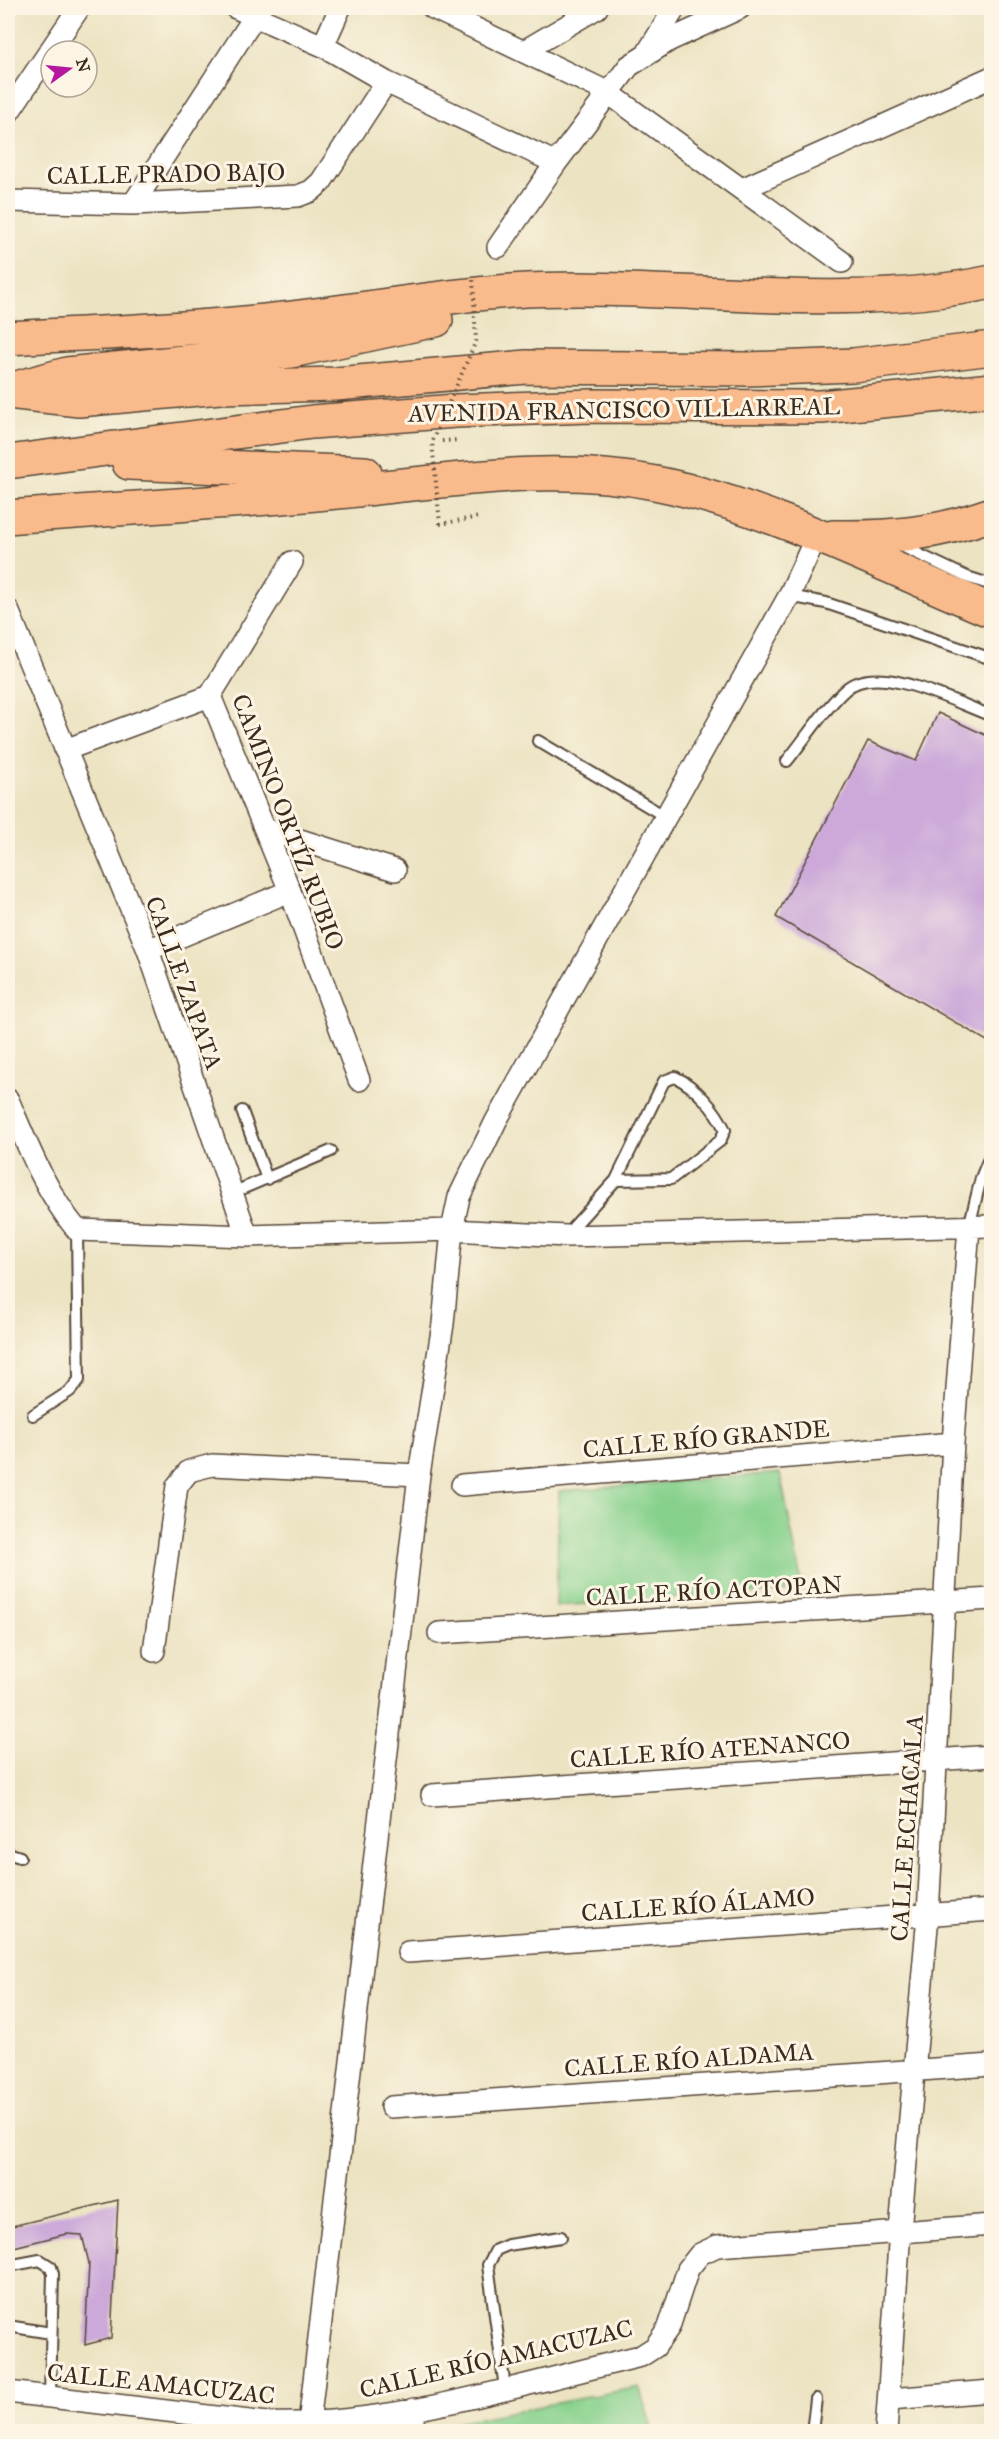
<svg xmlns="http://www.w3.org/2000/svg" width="999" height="2439" font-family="'IM FELL Great Primer',serif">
<rect width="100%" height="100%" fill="#fcf5e5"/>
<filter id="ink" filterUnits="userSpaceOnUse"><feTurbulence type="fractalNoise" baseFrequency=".0167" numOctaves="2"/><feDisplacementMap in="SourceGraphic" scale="12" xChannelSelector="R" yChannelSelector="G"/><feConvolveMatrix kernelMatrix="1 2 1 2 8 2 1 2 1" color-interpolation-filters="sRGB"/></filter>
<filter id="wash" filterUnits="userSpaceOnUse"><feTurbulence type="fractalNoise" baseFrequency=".008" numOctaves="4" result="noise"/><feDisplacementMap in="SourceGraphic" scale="24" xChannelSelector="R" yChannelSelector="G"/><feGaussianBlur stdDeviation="1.35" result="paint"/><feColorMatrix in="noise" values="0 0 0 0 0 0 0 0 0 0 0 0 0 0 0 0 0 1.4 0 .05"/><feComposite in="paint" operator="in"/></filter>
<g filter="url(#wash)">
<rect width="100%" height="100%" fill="#ece3c2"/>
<!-- green -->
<path fill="#87d18d" stroke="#617e56" stroke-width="1.5" d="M780 1473 803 1590 556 1606 559 1491Z
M639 2387 653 2431H432V2427Z"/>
<g id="blocks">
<!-- building -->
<path fill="#cca9d9" d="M938 713 992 738V1044L776 917 868 741 916 761Z
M118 2200 111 2338 85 2345 89 2263 82 2235 66 2234 10 2248 8 2227Z"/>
</g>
</g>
<g filter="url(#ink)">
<use href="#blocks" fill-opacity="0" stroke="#564637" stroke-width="1.5"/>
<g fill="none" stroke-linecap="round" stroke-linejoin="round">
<defs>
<path id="service" d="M899 545 967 577 992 585
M789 596 826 603 992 659
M538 741 666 817
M787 761C806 738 823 710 845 690 877 660 956 703 992 716
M242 1111 267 1179
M232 1193 331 1151
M969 1227 981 1178 992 1151
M567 1234 616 1180 664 1081 675 1077C695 1086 716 1110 725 1130L720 1141 671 1179 616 1180
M33 1415 70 1391 79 1380 77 1230
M8 1853 20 1857
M8 2266 40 2260 51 2267 53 2274 50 2397
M8 2326 51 2333
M505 2388 488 2265 496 2250 508 2245 561 2237
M812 2432 816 2399"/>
<path id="minor" d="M236 8 323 46 386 82 556 163
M433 8 607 92 842 262
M323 46 340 8
M649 50 675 8
M524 51 597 8
M8 113 79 8
M742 189 992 77
M8 201 133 204 298 196 311 191 321 182 386 82
M133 204 255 16
M498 247 556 163 629 66 670 40 740 8
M292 562 210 696 290 891 359 1080
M8 610 148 950 247 1236
M65 750 210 696
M265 829 395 870
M148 950 290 891
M8 1100C28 1146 45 1191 77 1230L247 1236 452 1230 566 1236 992 1226
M462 1485 953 1443
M439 1633 992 1599
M154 1651 177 1486 189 1471 212 1465 419 1475
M432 1795 992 1756
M408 1952 992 1910
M391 2107 992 2065
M8 2392 267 2423C393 2426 519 2385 641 2356L655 2347 669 2327 688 2269 700 2254 717 2246 992 2225
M889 2399 992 2391
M309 2424 419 1475 443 1324 452 1230 459 1197 496 1121 789 596 816 537
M412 2432 414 2409
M886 2432 900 2230 928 1915 953 1443 969 1227"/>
<path id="trunk" d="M8 338C90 333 173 331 255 322 340 314 426 297 511 291 671 281 833 315 992 282
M20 387 67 374 291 351 436 320
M8 392 79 400 220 387 336 384 526 367 748 369 853 365 992 348
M8 462 312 422 456 411 591 406 821 407 992 390
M129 463 365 473
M8 517C124 508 241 502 357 490 456 480 556 463 655 483 767 505 886 567 992 611
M833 537C891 538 936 534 992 514"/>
</defs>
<!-- service casing -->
<use href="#service" stroke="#564637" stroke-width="14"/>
<!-- minor casing -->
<use href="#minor" stroke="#564637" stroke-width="24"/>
<!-- trunk casing -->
<use href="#trunk" stroke="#564637" stroke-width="36"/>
<!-- path -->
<path stroke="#564637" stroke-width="4" stroke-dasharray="1.5 4.5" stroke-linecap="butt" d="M442 441 459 440
M440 524 479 517"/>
<!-- service -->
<use href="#service" stroke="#fff" stroke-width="10"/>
<!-- minor -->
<use href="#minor" stroke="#fff" stroke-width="21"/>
<!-- trunk -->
<use href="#trunk" stroke="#fabb8c" stroke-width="33"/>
<!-- path-bridge -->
<path stroke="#564637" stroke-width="4" stroke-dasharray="1.5 4.5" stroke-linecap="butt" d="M440 524 432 442 476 341 473 278"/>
</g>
</g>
<g text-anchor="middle" stroke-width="6" stroke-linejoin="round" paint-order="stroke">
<!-- street labels -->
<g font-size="24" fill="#3b2a1e" stroke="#fcf5e5">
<text transform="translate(166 174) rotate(-1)" y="8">CALLE PRADO BAJO</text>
<text transform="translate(624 410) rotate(-1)" y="8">AVENIDA FRANCISCO VILLARREAL</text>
<text transform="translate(288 822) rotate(69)" y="8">CAMINO ORTÍZ RUBIO</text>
<text transform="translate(184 983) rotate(70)" y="8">CALLE ZAPATA</text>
<text transform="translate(706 1439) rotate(-5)" y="8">CALLE RÍO GRANDE</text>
<text transform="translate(714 1591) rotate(-3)" y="8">CALLE RÍO ACTOPAN</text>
<text transform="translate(710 1750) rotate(-4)" y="8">CALLE RÍO ATENANCO</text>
<text transform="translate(907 1828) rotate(-86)" y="8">CALLE ECHACALA</text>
<text transform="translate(698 1905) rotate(-4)" y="8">CALLE RÍO ÁLAMO</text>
<text transform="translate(689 2060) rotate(-4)" y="8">CALLE RÍO ALDAMA</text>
<text transform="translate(496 2359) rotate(-13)" y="8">CALLE RÍO AMACUZAC</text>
<text transform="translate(161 2384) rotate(6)" y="8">CALLE AMACUZAC</text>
</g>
</g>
<!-- margin -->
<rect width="999" height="2439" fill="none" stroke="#fcf5e5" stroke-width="30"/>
<!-- north arrow -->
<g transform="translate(69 69) rotate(75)"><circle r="28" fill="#fcf5e5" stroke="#afa495" stroke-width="1.5"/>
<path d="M0-4.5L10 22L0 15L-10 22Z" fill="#b5179e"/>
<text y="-9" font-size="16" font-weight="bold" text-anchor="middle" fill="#3b2a1e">N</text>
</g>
</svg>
